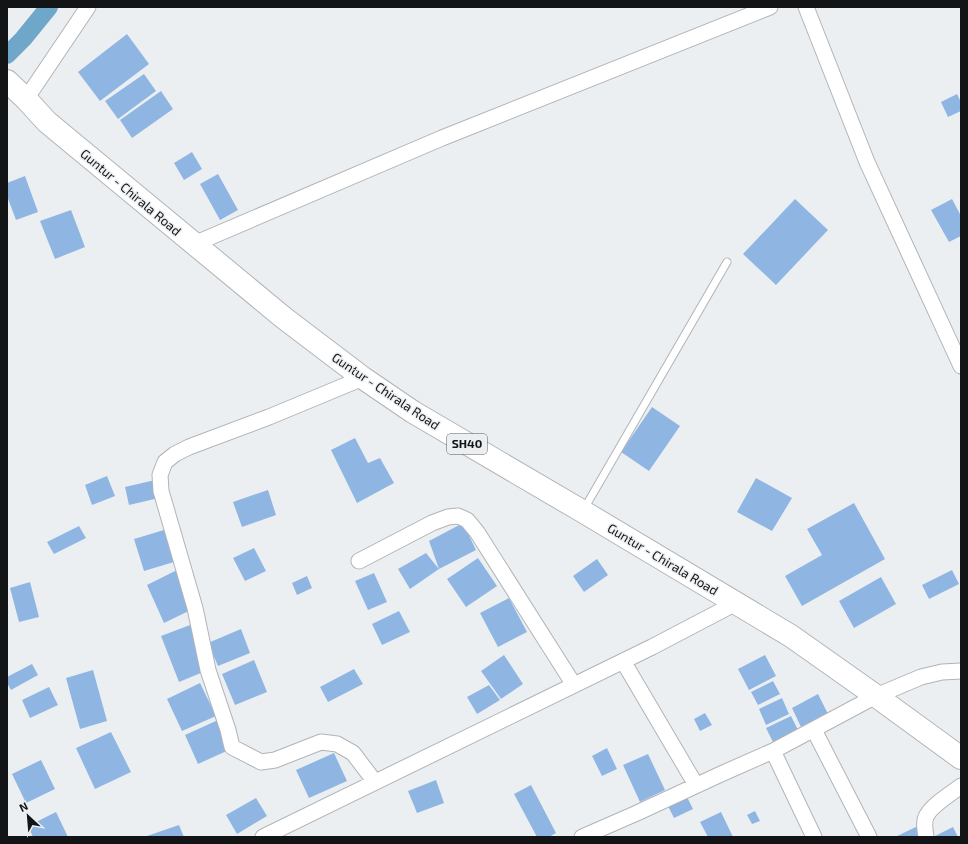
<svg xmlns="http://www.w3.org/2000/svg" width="968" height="844" font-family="'Exo 2',sans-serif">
<rect width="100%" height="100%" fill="#eceff2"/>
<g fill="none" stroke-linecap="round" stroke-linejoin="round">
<!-- canal -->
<path stroke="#6ea7c9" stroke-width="18" d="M7 55 23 39 49 7"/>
</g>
<!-- building -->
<path fill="#8fb6e3" d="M127 34 149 64 100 101 78 72Z
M144 74 156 91 118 119 105 101Z
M161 91 173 109 132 138 120 120Z
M957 94 961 102V111L948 117 941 102Z
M192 152 202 169 184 180 174 163Z
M218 174 238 210 220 220 200 184Z
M25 176 38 212 16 220 7 196V183Z
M795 199 828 230 776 285 743 254Z
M952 199 961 216V236L949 242 931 210Z
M71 210 85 247 55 259 40 221Z
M652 407 680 426 649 471 621 452Z
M355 438 368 463 380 458 394 483 357 503 331 450Z
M107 476 115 496 92 505 85 485Z
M756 478 792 498 772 531 737 512Z
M155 480 159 498 129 505 125 487Z
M268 490 276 515 242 527 233 502Z
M854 503 885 559 802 606 785 576 822 555 807 529Z
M463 523 476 550 439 569 429 541Z
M79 526 86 538 54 554 47 542Z
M164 530 174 562 144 571 134 539Z
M254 548 266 571 245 581 233 558Z
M426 553 439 569 410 589 398 569Z
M478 558 497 586 466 607 447 579Z
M597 559 608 575 584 592 573 576Z
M177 570 195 608 164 623 147 585Z
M952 570 959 584 929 599 922 585Z
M374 573 387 602 368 610 355 581Z
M307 576 312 588 297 595 292 583Z
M881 577 896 604 854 628 839 601Z
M30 582 39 617 19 622 10 588Z
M509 598 527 632 498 647 480 613Z
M399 611 410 632 382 645 372 624Z
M190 625 208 670 179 682 161 636Z
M241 629 250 653 218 666 208 643Z
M504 655 523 684 501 699 481 671Z
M765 655 776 676 749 690 738 669Z
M254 660 267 692 235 705 222 674Z
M32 664 38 675 11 690 7 683V677Z
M354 669 363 684 328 702 320 687Z
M93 670 107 721 80 729 66 678Z
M773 681 780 694 758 705 751 692Z
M200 683 216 716 182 731 167 699Z
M489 685 500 700 477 714 467 697Z
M49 687 58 705 30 718 22 700Z
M818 694 828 714 801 727 792 708Z
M782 698 789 714 766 725 759 709Z
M705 713 712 725 700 731 694 719Z
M791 716 798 730 773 742 766 728Z
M218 720 231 749 198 764 185 735Z
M111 732 131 772 95 789 76 748Z
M607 748 617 769 602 776 592 756Z
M334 753 347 781 309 798 296 770Z
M648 754 665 790 640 802 623 765Z
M41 760 55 789 26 803 12 774Z
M436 780 444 803 417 813 408 791Z
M531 785 556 833 549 837H537L514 794Z
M686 795 693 809 674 818 667 804Z
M256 798 267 816 237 834 226 815Z
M755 811 760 821 752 824 747 815Z
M56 812 68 837H33L28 826Z
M721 812 733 837H708L700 822Z
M179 825 184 837H144Z
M920 825 925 837H895Z
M953 827 958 837H936L935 836Z"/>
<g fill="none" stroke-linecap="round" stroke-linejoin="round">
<defs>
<path id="service" d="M584 509 727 262"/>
<path id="minor" d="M806 7 867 162 961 366
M26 99 88 7
M194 244 442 138 770 7
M363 378 269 417 189 447 175 454 165 462 160 475 161 491 195 608 208 670 228 730 232 747 261 762 275 760 321 742 337 744 353 753 375 782
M359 561 432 523 448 517 458 516 467 520 477 532 574 685
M623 661 696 785
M814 730 869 837
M773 751 814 837
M263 837 652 647 736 603
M582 837 637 813 721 774 773 751 876 696 921 677 942 672 961 671
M926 837C925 830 923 821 927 815 932 805 952 793 961 786"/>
<path id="primary" d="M7 81 26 99 47 122 284 318 363 378 413 412 582 511 791 636 876 696 961 758"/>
</defs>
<!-- service casing -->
<use href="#service" stroke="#b1b4b7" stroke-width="9"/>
<!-- minor casing -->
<use href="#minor" stroke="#b1b4b7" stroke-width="17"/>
<!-- primary casing -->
<use href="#primary" stroke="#b1b4b7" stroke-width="24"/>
<!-- service -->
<use href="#service" stroke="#fff" stroke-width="7"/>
<!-- minor -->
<use href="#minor" stroke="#fff" stroke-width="15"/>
<!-- primary -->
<use href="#primary" stroke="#fff" stroke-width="22"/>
</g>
<g text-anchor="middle" stroke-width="3" stroke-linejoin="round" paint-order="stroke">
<!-- shield labels -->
<rect fill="#eceff2" stroke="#545657" stroke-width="1" x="447" y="434" width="40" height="20" rx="3"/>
<g font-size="12" font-weight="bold" fill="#131415">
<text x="467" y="448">SH40</text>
</g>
<!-- street labels -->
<g font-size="13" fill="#131415" stroke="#eceff2">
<text transform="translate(131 192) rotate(40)" y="5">Guntur - Chirala Road</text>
<text transform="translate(386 391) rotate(34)" y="5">Guntur - Chirala Road</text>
<text transform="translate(663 559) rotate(31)" y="5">Guntur - Chirala Road</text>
</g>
</g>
<!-- border -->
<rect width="968" height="844" fill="none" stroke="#131415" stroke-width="16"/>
<!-- north arrow -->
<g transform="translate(28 816) rotate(334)" stroke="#eceff2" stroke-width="3" paint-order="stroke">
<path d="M0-3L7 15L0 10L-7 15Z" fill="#131415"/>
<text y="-6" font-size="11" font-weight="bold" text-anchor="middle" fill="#131415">N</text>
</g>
</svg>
